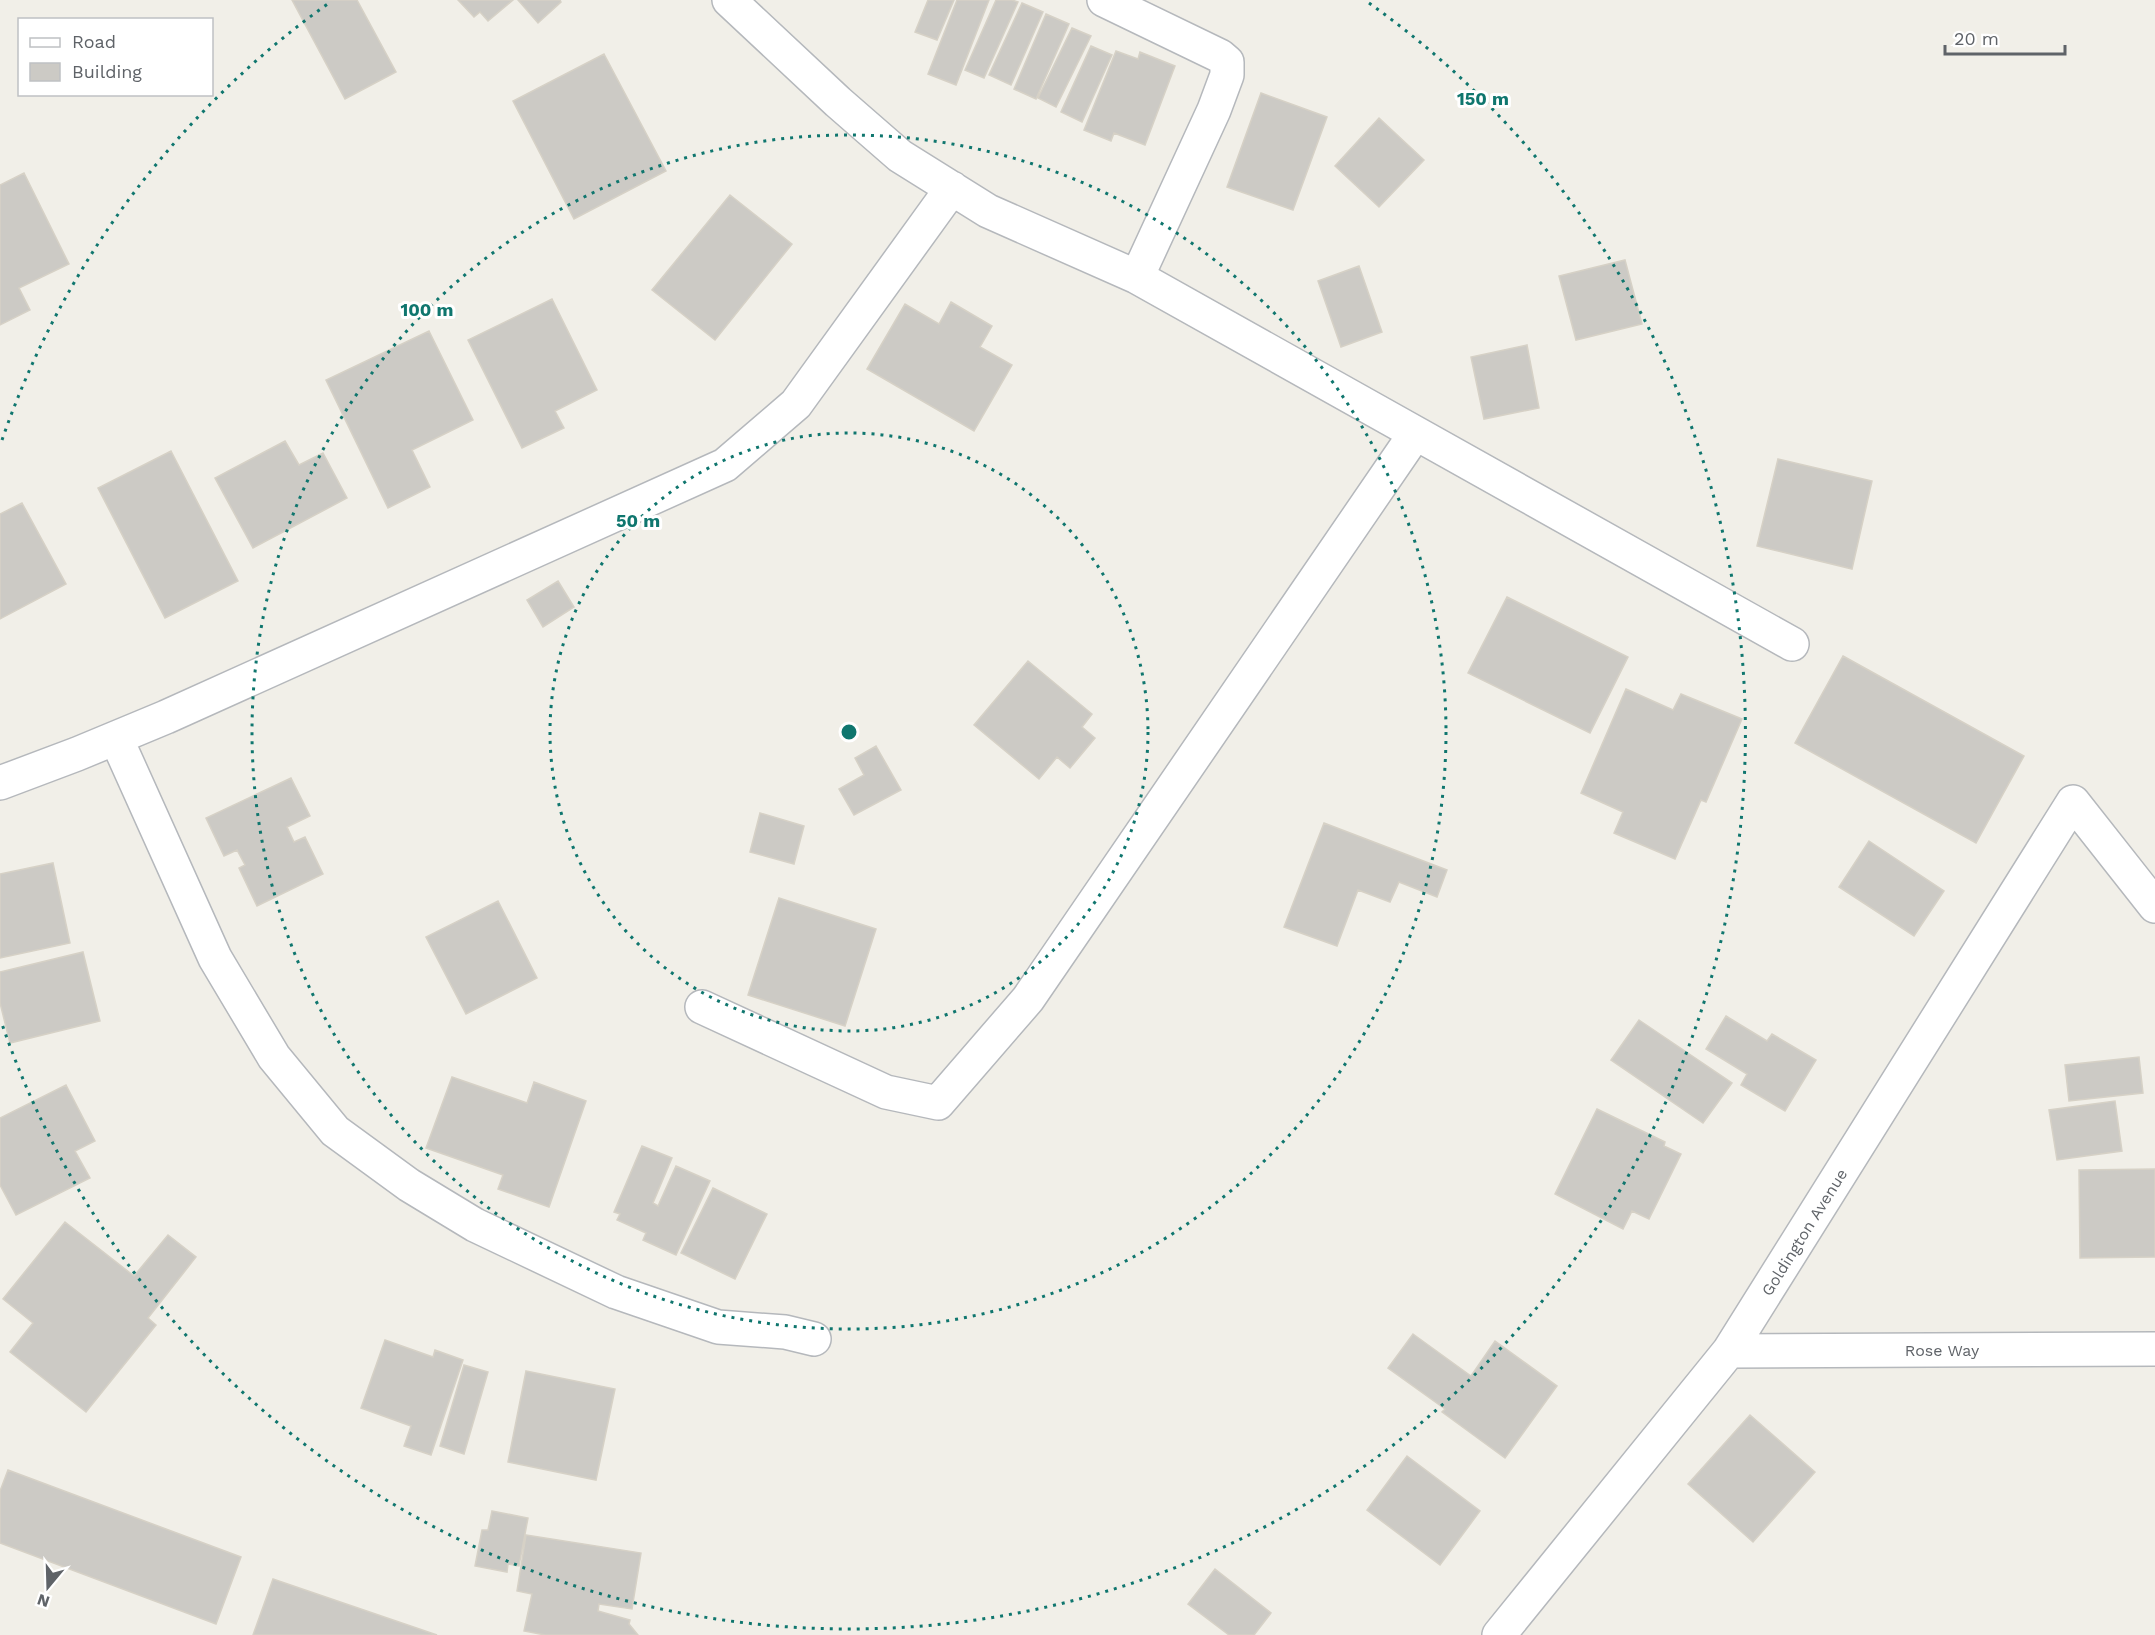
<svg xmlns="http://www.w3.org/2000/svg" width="2155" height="1635" font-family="'Work Sans',sans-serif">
<rect width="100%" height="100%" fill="#f1efe8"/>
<!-- building -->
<path fill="#cccac5" stroke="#d6d1c6" stroke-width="1.5" d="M292 0H357L396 72 345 99Z
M458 0H513L488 21 480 12 474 17Z
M518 0H560L561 2 538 23Z
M928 0H954L937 40 915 32Z
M957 0H989L956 85 928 74Z
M996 0H1012L1018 2 984 78 965 70Z
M1022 3 1043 12 1011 85 989 75Z
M1046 14 1069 24 1036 99 1014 89Z
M1072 28 1091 36 1056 107 1038 98Z
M1091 46 1112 55 1082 122 1061 112Z
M1116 51 1138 59 1140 52 1175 66 1145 145 1114 133 1111 141 1084 130Z
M604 54 666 171 574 219 513 101Z
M1261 93 1327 117 1293 210 1227 187Z
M1379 118 1424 160 1379 207 1335 166Z
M24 173 69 264 19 288 30 310 0 325V185Z
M730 195 792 244 715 340 652 290Z
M1625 260 1642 324 1576 340 1559 276Z
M1359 266 1382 332 1341 347 1318 281Z
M552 299 597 390 555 411 564 428 522 448 468 340Z
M951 302 992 326 980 347 1012 365 974 431 867 369 905 304 939 324Z
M429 331 473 420 412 450 430 487 388 508 326 380Z
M1527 345 1539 408 1484 419 1471 357Z
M285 441 299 465 323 453 347 498 253 548 215 478Z
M171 451 238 581 165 618 98 488Z
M1778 459 1872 481 1852 569 1757 546Z
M22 503 66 584 0 619V514Z
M558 581 574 607 543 627 527 600Z
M1507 597 1628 657 1590 733 1468 673Z
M1843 656 2024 756 1976 843 1795 743Z
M1028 661 1092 714 1082 727 1095 738 1070 768 1057 757 1039 779 974 725Z
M1626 689 1673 710 1681 694 1742 719 1706 802 1701 800 1675 859 1614 833 1623 812 1581 793Z
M876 746 901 790 854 815 839 789 864 775 855 758Z
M291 778 310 816 287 827 294 842 305 837 323 874 257 906 239 868 245 865 237 850 224 856 206 818Z
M760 813 804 826 794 864 750 852Z
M1324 823 1447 870 1437 897 1399 882 1390 902 1358 890 1337 946 1284 927Z
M1869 841 1944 891 1914 936 1839 887Z
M53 863 70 943 0 958V874Z
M779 898 876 929 845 1026 748 995Z
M498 901 537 978 466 1014 426 937Z
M83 952 100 1021 10 1043 0 1003V972Z
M1726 1016 1767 1041 1772 1034 1816 1060 1785 1111 1741 1085 1747 1074 1706 1049Z
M1639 1020 1732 1083 1703 1123 1611 1060Z
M2139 1057 2143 1093 2069 1101 2065 1065Z
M452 1077 527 1103 534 1082 586 1101 549 1207 498 1189 503 1175 426 1148Z
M66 1085 95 1141 75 1151 90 1178 16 1215 0 1185V1118Z
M2115 1101 2122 1151 2057 1160 2049 1110Z
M1597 1109 1665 1142 1664 1146 1681 1154 1649 1219 1632 1211 1623 1229 1555 1194Z
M642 1146 672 1158 653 1203 658 1206 676 1166 710 1181 676 1255 643 1240 646 1233 617 1220 620 1214 614 1212Z
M2155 1169V1257L2080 1258 2079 1170Z
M713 1188 767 1214 735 1279 681 1253Z
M65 1222 134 1276 168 1235 196 1257 148 1318 156 1325 86 1412 10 1352 33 1323 3 1299Z
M1413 1334 1471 1376 1495 1341 1557 1386 1505 1458 1442 1412 1445 1409 1388 1368Z
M385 1340 433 1357 435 1350 463 1360 431 1455 404 1446 411 1426 361 1408Z
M464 1365 488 1372 464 1454 440 1446Z
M526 1371 615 1389 596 1480 508 1462Z
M1750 1415 1815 1472 1753 1542 1688 1484Z
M1407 1456 1480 1511 1440 1565 1367 1510Z
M8 1470 241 1557 216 1624 0 1543V1491Z
M492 1511 528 1518 519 1566 508 1564 507 1572 475 1566 482 1530H488Z
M526 1535 641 1553 632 1609 599 1604 598 1611 630 1620 629 1624 638 1635H545L524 1631 532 1594 517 1591Z
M1215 1569 1271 1613 1254 1635H1229L1188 1604Z
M273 1579 437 1635H253Z"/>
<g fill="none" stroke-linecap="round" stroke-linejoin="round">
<defs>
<path id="minor" d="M729 0 838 102 900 156 988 211 1137 277 1792 644
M1104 0 1220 56 1227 62V75L1214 110 1137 277
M116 738 215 958 274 1057 335 1131 409 1185 475 1225 616 1292 718 1327 785 1332 814 1339
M0 783 77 754 166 717 725 465 796 404 952 188
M702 1007 886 1092 938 1103 1028 999 1415 434
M1729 1351 2155 1349
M1499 1635 1729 1351 2073 802 2155 906"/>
</defs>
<!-- minor casing -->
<use href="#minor" stroke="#b5b8bc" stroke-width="36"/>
<!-- minor -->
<use href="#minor" stroke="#fff" stroke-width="33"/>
</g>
<!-- distance rings -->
<g fill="none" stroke="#0f766e" stroke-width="3" stroke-dasharray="3 6">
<circle cx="849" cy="732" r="299"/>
<circle cx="849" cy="732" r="597"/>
<path d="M2 440A896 896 0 0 1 329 3M1369 3A896 896 0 1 1 2 1024"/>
</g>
<g text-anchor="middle" stroke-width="6" stroke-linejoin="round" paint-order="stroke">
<!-- street labels -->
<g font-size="16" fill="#5f6368" stroke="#fff">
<text transform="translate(1804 1232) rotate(-58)" y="6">Goldington Avenue</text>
<text x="1942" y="1356">Rose Way</text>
</g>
</g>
<circle cx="849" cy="732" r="9" fill="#0f766e" stroke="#fff" stroke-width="3"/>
<g font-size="18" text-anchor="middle" font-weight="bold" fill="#0f766e" stroke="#fff" stroke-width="6" stroke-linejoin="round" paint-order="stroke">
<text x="1483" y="105">150 m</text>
<text x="427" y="316">100 m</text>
<text x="638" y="527">50 m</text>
</g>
<!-- legend -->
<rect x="18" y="18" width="195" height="78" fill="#ffffff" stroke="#bfc1c3" stroke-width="1.5"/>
<rect x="30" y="38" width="30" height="9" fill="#ffffff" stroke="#bfc1c3" stroke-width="1.5"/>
<text x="72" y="48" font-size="18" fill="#5f6368">Road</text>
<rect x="30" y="63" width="30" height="18" fill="#cccac5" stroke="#bfc1c3" stroke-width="1.5"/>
<text x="72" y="78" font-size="18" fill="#5f6368">Building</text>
<!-- north arrow -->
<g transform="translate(48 1587) rotate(199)" stroke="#ffffff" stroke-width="4.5" paint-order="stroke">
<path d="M0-4.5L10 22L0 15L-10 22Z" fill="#5f6368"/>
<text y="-9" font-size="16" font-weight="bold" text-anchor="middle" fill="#5f6368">N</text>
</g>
<!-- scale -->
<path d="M1945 45v9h120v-9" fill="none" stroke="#5f6368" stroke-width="3"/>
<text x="1954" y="45" font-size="18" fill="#5f6368" stroke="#ffffff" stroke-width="4.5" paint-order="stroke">20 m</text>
</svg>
